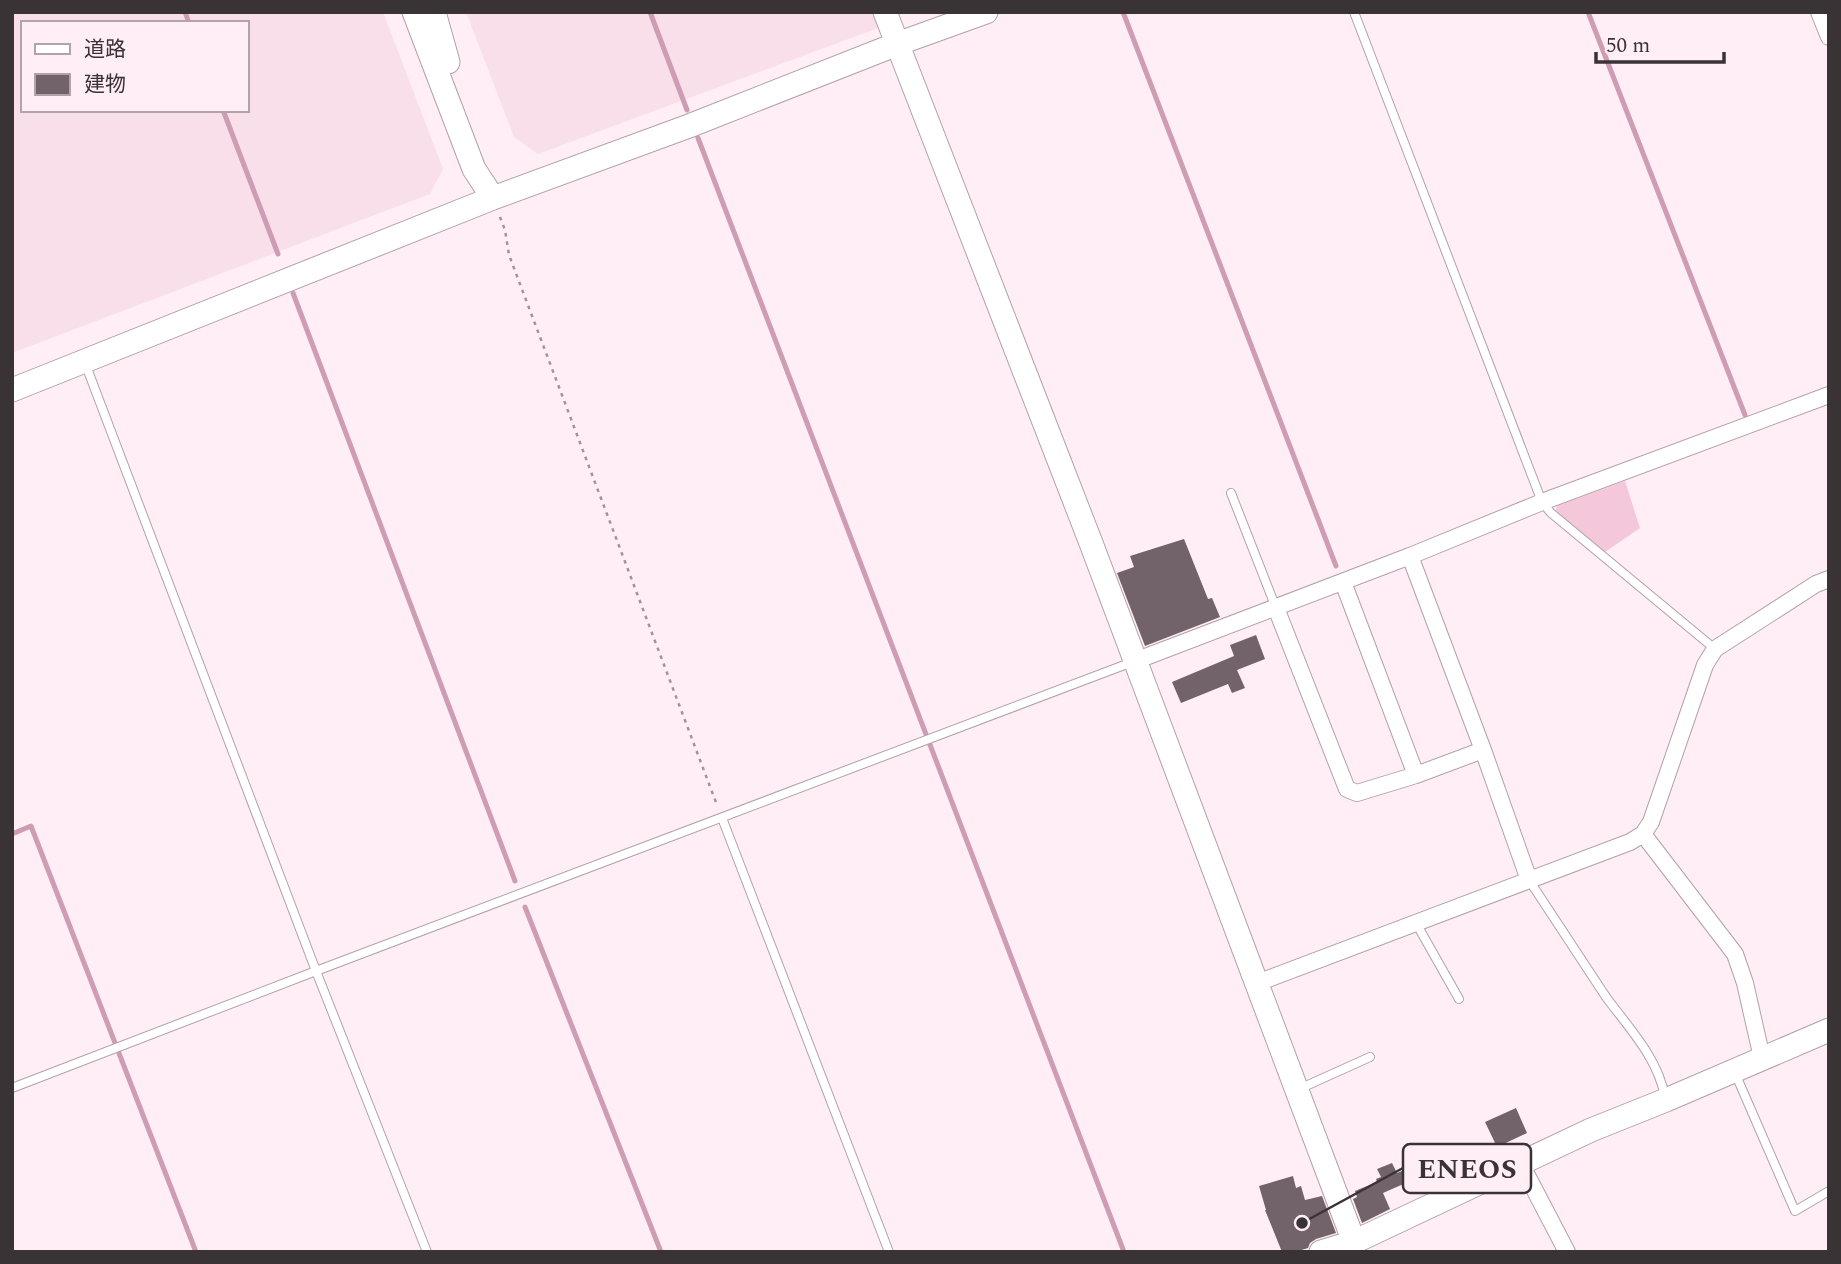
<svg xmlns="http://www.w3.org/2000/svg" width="1841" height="1264" font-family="Spectral,'Noto Sans JP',serif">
<rect width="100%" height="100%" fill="#ffeef5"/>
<!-- built -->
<path fill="#f8dfea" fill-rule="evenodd" d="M12 12H383L443 169 430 194 12 353ZM23 23H247V110H23Z
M466 12H875L881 27 538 154 514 137Z"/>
<!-- green -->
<path fill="#f4c7db" d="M1625 481 1640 528 1605 552 1555 513 1557 506Z"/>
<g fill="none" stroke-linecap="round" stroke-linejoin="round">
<!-- stream -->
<path stroke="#ce9db3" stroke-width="5" d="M185 12 189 23
M650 12 687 110
M1123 12 1336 566
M1588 12 1745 415
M223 110 278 254
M698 138 1124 1252
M293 293 515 881
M12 834 31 826 196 1252
M525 907 661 1252"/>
</g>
<!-- building -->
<path fill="#716369" d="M1184 539 1208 599 1212 598 1220 617 1145 646 1117 573 1134 567 1130 556Z
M1256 635 1265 659 1237 670 1245 688 1232 693 1228 684 1181 703 1172 682 1234 656 1230 645Z
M1516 1108 1527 1133 1497 1147 1485 1122Z
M1392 1163 1397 1173 1412 1167 1417 1178 1383 1193 1390 1209 1362 1223 1353 1199 1357 1197 1355 1191 1377 1182 1376 1179 1381 1177 1377 1169Z
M1293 1176 1296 1188 1301 1186 1305 1200 1322 1196 1336 1233 1316 1239 1310 1243 1308 1248 1295 1252H1282L1265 1210H1266L1259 1186Z"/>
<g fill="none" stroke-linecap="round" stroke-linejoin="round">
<defs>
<path id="lane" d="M1354 12 1542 502 1551 513 1715 649
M85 363 316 971 427 1252
M1231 493 1276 608
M722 818 889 1252
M1529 880C1555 919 1580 958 1606 997 1629 1028 1658 1058 1665 1097
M1416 923 1459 999
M1735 1073 1795 1211 1829 1191
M12 1088 316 971 1135 661
M1299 1089 1370 1057"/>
<path id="street" d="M1819 12 1829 37
M1410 556 1483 750 1529 880
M1343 582 1416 775
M1276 608 1347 789 1357 793 1416 775 1483 750
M1135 661 1410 556 1542 502 1829 395
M1643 834 1735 954 1745 983 1762 1058
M1257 983 1630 842 1643 834 1651 822 1705 665 1715 649 1816 584 1829 579
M1520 1162 1567 1252"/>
<path id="secondary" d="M414 12 474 169 493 198
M434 12 448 62
M885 12 1091 543 1354 1242
M12 390 493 198 689 126 897 44 986 12
M1321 1252 1354 1242 1591 1130 1666 1100 1829 1030"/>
</defs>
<!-- lane casing -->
<use href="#lane" stroke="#b1a1a8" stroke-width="10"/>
<!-- street casing -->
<use href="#street" stroke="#b1a1a8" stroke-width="18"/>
<!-- secondary casing -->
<use href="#secondary" stroke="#b1a1a8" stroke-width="25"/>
<!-- path -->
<path stroke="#9f9499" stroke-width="2.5" stroke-dasharray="3.5 5" stroke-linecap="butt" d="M500 217 505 230 509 255 717 805"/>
<!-- lane -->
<use href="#lane" stroke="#fff" stroke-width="8"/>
<!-- street -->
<use href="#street" stroke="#fff" stroke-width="16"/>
<!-- secondary -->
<use href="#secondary" stroke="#fff" stroke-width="23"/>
</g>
<!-- callouts -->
<path fill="none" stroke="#393336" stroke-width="2.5" d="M1302 1223L1403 1168"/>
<circle fill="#393336" stroke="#ffeef5" stroke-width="2.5" cx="1302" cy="1223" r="7"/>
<rect fill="#ffeef5" stroke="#393336" stroke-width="2.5" x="1403" y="1144" width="128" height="49" rx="7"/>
<g font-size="28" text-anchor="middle" font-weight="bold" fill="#393336">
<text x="1467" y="1178">ENEOS</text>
</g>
<!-- border -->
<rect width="1841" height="1264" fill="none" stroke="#393336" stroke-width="28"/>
<!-- legend -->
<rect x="21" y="21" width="228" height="91" fill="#ffeef5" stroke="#b0a3a9" stroke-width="2"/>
<rect x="35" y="44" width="35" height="10" fill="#ffffff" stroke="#b0a3a9" stroke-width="2"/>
<text x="84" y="56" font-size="21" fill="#393336">道路</text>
<rect x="35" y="74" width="35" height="21" fill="#716369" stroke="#b0a3a9" stroke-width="2"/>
<text x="84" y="91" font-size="21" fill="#393336">建物</text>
<!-- scale -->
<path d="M1596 52v10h128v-10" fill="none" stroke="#393336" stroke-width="3.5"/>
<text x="1606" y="52" font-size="21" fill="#393336" stroke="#ffeef5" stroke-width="5" paint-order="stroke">50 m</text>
</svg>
